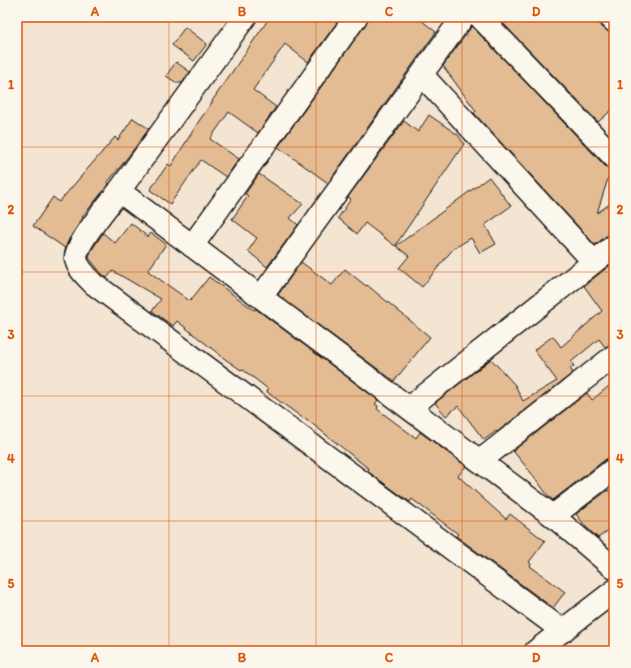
<svg xmlns="http://www.w3.org/2000/svg" width="631" height="668" font-family="Itim,sans-serif">
<rect width="100%" height="100%" fill="#f4e5d2"/>
<filter id="ink" filterUnits="userSpaceOnUse"><feTurbulence type="fractalNoise" baseFrequency=".025" numOctaves="2"/><feDisplacementMap in="SourceGraphic" scale="8" xChannelSelector="R" yChannelSelector="G"/><feConvolveMatrix kernelMatrix="1 2 1 2 8 2 1 2 1" color-interpolation-filters="sRGB"/></filter>
<g filter="url(#ink)">
<!-- building -->
<path fill="#e4bc94" stroke="#1c1c1c" d="M270 17H341L308 62 285 44 253 90 276 107 258 133 229 112 210 139 239 159 226 177 201 160 170 204 150 190 168 164 171 166 199 121 213 101H212Z
M368 17H417L436 32 328 183 278 147 366 24Z
M497 17H598V21L601 26 610 33H614V108L598 122Z
M472 26 605 166 611 169 597 213 614 201V234L606 236 595 245 474 113 476 111 443 66Z
M185 27 207 44 194 61 172 45Z
M176 62 190 72 182 83H177L166 76Z
M429 115 458 135 464 144 395 246 365 223 357 234 338 218 351 199 348 197 404 121 418 132Z
M133 118 149 129 124 162 108 182 109 184 82 217 83 218 69 239 65 248 33 226 53 197 59 202 115 137 118 140Z
M259 174 303 204 290 218 298 225 267 267 248 251 257 238 232 219 248 196 245 194Z
M489 177 511 206 485 225 496 244 480 253 471 238 453 249 422 287 399 268 409 256 396 246Z
M131 223 148 237 151 233 166 244 148 271 190 301 209 277 254 310 256 309 378 400 375 404 378 406 377 409 416 438 420 432 466 466 458 476 506 519 510 514 545 541 529 562 531 564 530 566 565 592 553 608 456 536 458 534 412 499 410 502 367 471 369 469 305 418 304 419 267 392 268 389 242 369 241 370 225 359 177 321 173 326 152 311 161 299 113 271 107 278 102 274 89 258 91 251 103 233 115 243Z
M301 262 332 285 345 269 366 286 367 285 430 337 394 381 278 295Z
M614 262V344L605 347 599 339 571 362 574 366 570 368 573 373 497 432 496 431 484 440 458 406 446 416 435 403 491 359 515 385 523 401 557 381 534 350 553 336 561 347 602 311 584 286Z
M614 382V457L606 459 553 500 549 497 532 474 513 451 587 393 592 400Z
M608 490 614 497V526L598 538 586 527 576 514Z"/>
<g fill="none" stroke-linecap="round" stroke-linejoin="round">
<defs>
<path id="minor" d="M245 17 119 191 553 516 614 568
M480 17 614 157
M610 17 614 21
M422 75 594 262
M119 191C110 203 73 247 76 259 78 269 87 277 94 284L563 631
M192 246 356 17
M261 297 463 17
M409 408 614 246
M480 461 614 356
M553 516 614 469
M536 651 614 591"/>
</defs>
<!-- minor casing -->
<use href="#minor" stroke="#1c1c1c" stroke-width="25"/>
<!-- minor -->
<use href="#minor" stroke="#fbf7ec" stroke-width="22"/>
</g>
</g>
<!-- grid -->
<path fill="none" stroke="#de560d" stroke-width="1" stroke-opacity="0.55" d="M169 17V651M316 17V651M462 17V651M17 147H614M17 272H614M17 396H614M17 521H614"/>
<!-- margin -->
<rect width="631" height="668" fill="none" stroke="#fbf7ec" stroke-width="44"/>
<rect x="22" y="22" width="587" height="624" fill="none" stroke="#de560d" stroke-width="1.5"/>
<g font-size="13" text-anchor="middle" font-weight="bold" fill="#de560d">
<text x="95" y="16">A</text>
<text x="242" y="16">B</text>
<text x="389" y="16">C</text>
<text x="536" y="16">D</text>
<text x="11" y="89">1</text>
<text x="620" y="89">1</text>
<text x="11" y="214">2</text>
<text x="620" y="214">2</text>
<text x="11" y="339">3</text>
<text x="620" y="339">3</text>
<text x="11" y="463">4</text>
<text x="620" y="463">4</text>
<text x="11" y="588">5</text>
<text x="620" y="588">5</text>
<text x="95" y="662">A</text>
<text x="242" y="662">B</text>
<text x="389" y="662">C</text>
<text x="536" y="662">D</text>
</g>
</svg>
